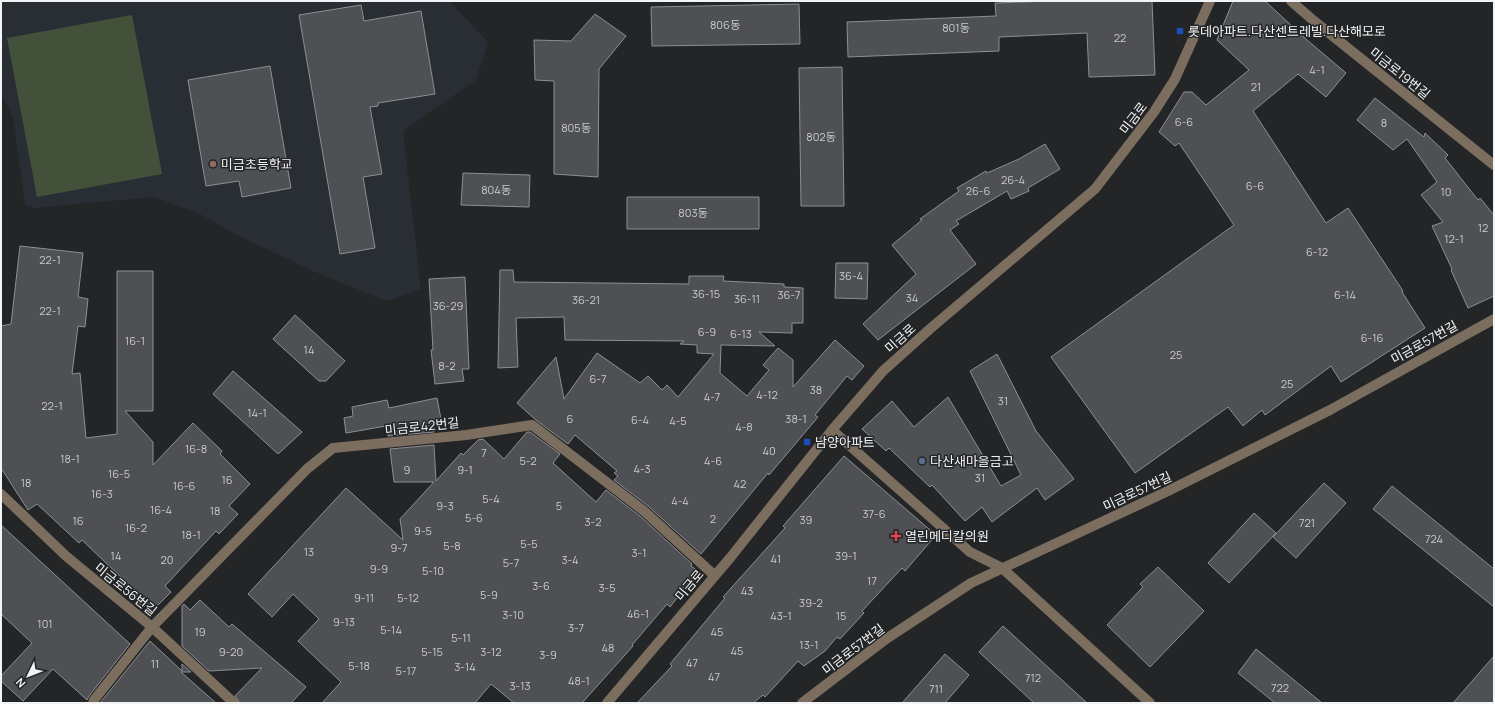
<svg xmlns="http://www.w3.org/2000/svg" width="1495" height="704" font-family="Manrope,'Noto Sans KR',sans-serif">
<rect width="100%" height="100%" fill="#232527"/>
<!-- built -->
<path fill="#292e35" d="M1 1H449L488 42 476 80 403 131 421 290 386 301 313 271 235 234 200 214 154 197 33 208 25 205 13 117 1 94Z"/>
<!-- green -->
<path fill="#44513a" d="M132 15 162 174 37 197 7 38Z"/>
<!-- building -->
<path fill="#4e5053" stroke="#8d8f93" d="M1051 1H1152L1155 75 1089 77 1087 33 999 37V51L848 57 847 22 996 16 995 3Z
M1233 1H1265L1307 40 1346 73 1326 97 1298 74 1253 111 1326 223 1348 208 1403 291 1402 292 1425 328 1341 382 1331 366 1265 415 1262 410 1243 426 1228 407 1135 473 1051 357 1234 225 1179 143 1175 146 1159 132 1184 92H1192L1206 105 1249 70 1217 40Z
M799 4 800 44 652 46 651 7Z
M361 5 364 21 421 11 435 94 378 103V106L370 107 382 174 363 177 375 248 340 254 299 15Z
M595 14 626 36 599 69 598 177 554 174V81L535 80 534 40 571 41Z
M270 66 291 188 242 197 239 181 206 186 188 80Z
M842 67 844 206H801L799 68Z
M1375 98 1424 137 1425 133 1448 155 1445 158 1478 200 1480 198 1494 215V296L1468 308 1451 270 1452 269 1432 226 1443 222 1421 195 1437 182 1407 139 1393 150 1357 120Z
M1045 144 1060 169 1028 188 1029 191 1011 199 1007 191 956 221 959 224 950 230 976 264 878 340 863 324 916 274 892 245 922 220 920 219 959 191 957 188 986 171 987 173 1019 159Z
M463 173 530 175 529 207 461 205Z
M627 197H759V229H627Z
M20 246 83 253 78 297 88 299 85 327 78 326 72 374 80 373 86 438 117 434V271H153V411H125L153 442V465L193 423 222 451 220 454 250 484 229 506 238 514 219 534 216 531 165 586 171 592 156 607 142 606 123 587 127 583 82 540 79 543 37 504 28 510 1 468V326L11 324Z
M836 263H868L867 299 835 298Z
M500 270H513L514 282 689 284V276H724L723 281 784 284V287L803 288V323H792V333L759 332 775 346 721 345 720 373 747 396 769 370 763 365 778 348 793 360V387L835 340 864 366 852 380 847 376 815 415 818 417 769 475 768 473 701 554 648 506 614 480 618 476 614 473 617 471 575 435 568 444 537 421 517 403 556 357 564 399 597 353 640 383 648 376 662 390 667 385 678 397 714 354 697 353V345L680 344 684 341 565 340 564 317 516 318 518 367 498 368Z
M465 277 469 369H462L464 381 435 384 431 350H433L429 279Z
M295 315 345 361 326 381H319L273 339Z
M997 354 1036 431 1074 479 1045 500 1037 488 992 522 982 507 965 521 932 485 930 487 889 448 886 451 862 429 892 401 914 427 948 397 1001 486 1021 475 970 371Z
M233 371 302 432 278 454 213 394Z
M437 398 441 419 433 421 434 432 388 436 386 426 346 433 344 418 353 416 352 407 387 400 389 408Z
M527 432H530L560 454 553 463 596 502 606 490 640 516 692 564 691 566 698 571 670 607 667 604 632 645 633 646 582 703H514L491 684 475 703H322L341 682 298 641 319 619 293 594 272 617 248 594 346 488 403 540 400 519 434 482H394L390 449 434 445 436 481 461 453 463 455 478 440 483 439 504 459Z
M844 456 936 535 905 571 902 568 862 611 864 613 840 639 837 637 825 651 804 666 798 661 765 697 763 695 753 703H637L672 666 670 664 725 598 723 597 785 528 783 526Z
M1324 483 1346 503 1296 558 1273 537Z
M1392 486 1494 569V607L1373 509Z
M1254 513 1276 533 1229 583 1208 563Z
M1 525 130 644 89 696 87 700 53 669 23 701 1 681V676L32 643 1 614Z
M1158 567 1204 611 1150 667 1107 625 1143 587 1140 584Z
M200 600 229 627 232 624 306 687 291 703H240L235 696 262 668 209 671 182 646V606L184 604 190 610Z
M1003 626 1087 703H1034L979 652Z
M150 641 182 671V664L191 672H181L216 703H100Z
M1256 649 1322 703H1275L1238 673Z
M945 654 969 675 945 703H902Z
M1494 656V703H1453Z"/>
<g fill="none" stroke-linecap="round" stroke-linejoin="round">
<!-- minor -->
<path stroke="#7c6e5f" stroke-width="10" d="M1291 1 1314 21 1494 165
M832 430 970 552 1002 568 1150 703
M1 494 66 556 152 627 234 703
M93 703 94 700 152 627 307 469 333 448 466 435 532 425 644 511 714 575
M607 703 730 558 832 430 883 371 931 328 1095 189 1154 112 1175 79 1210 1
M802 703 886 639 971 583 1168 491 1330 410 1494 319"/>
</g>
<!-- markers -->
<g fill="#1a4fb4" stroke="#232527" stroke-width="1.5">
<rect x="1176" y="27" width="8" height="8" rx="2"/>
<rect x="803" y="438" width="8" height="8" rx="2"/>
</g>
<circle fill="#8d6e63" stroke="#232527" stroke-width="1.5" cx="213" cy="164" r="4"/>
<circle fill="#5c6f8a" stroke="#232527" stroke-width="1.5" cx="922" cy="461" r="4"/>
<path fill="#e0444e" stroke="#232527" stroke-width="1.5" d="M894 530h4v4h4v4h-4v4h-4v-4h-4v-4h4z"/>
<g text-anchor="middle" stroke-width="3" stroke-linejoin="round" paint-order="stroke">
<!-- number labels -->
<g font-size="11" fill="#cacbcc">
<text x="725" y="29">806동</text>
<text x="956" y="32">801동</text>
<text x="1120" y="42">22</text>
<text x="1317" y="74">4-1</text>
<text x="1256" y="91">21</text>
<text x="1184" y="126">6-6</text>
<text x="1384" y="127">8</text>
<text x="576" y="132">805동</text>
<text x="821" y="141">802동</text>
<text x="1013" y="184">26-4</text>
<text x="1255" y="190">6-6</text>
<text x="496" y="194">804동</text>
<text x="978" y="195">26-6</text>
<text x="1446" y="196">10</text>
<text x="693" y="217">803동</text>
<text x="1483" y="232">12</text>
<text x="1454" y="243">12-1</text>
<text x="1317" y="256">6-12</text>
<text x="50" y="264">22-1</text>
<text x="851" y="280">36-4</text>
<text x="706" y="298">36-15</text>
<text x="789" y="299">36-7</text>
<text x="1345" y="299">6-14</text>
<text x="912" y="302">34</text>
<text x="747" y="303">36-11</text>
<text x="586" y="304">36-21</text>
<text x="448" y="310">36-29</text>
<text x="50" y="315">22-1</text>
<text x="707" y="336">6-9</text>
<text x="741" y="338">6-13</text>
<text x="1372" y="342">6-16</text>
<text x="135" y="345">16-1</text>
<text x="309" y="354">14</text>
<text x="1176" y="359">25</text>
<text x="447" y="370">8-2</text>
<text x="598" y="383">6-7</text>
<text x="1287" y="388">25</text>
<text x="816" y="394">38</text>
<text x="767" y="399">4-12</text>
<text x="712" y="401">4-7</text>
<text x="1003" y="405">31</text>
<text x="52" y="410">22-1</text>
<text x="257" y="417">14-1</text>
<text x="570" y="423">6</text>
<text x="796" y="423">38-1</text>
<text x="640" y="424">6-4</text>
<text x="678" y="425">4-5</text>
<text x="744" y="431">4-8</text>
<text x="196" y="453">16-8</text>
<text x="769" y="455">40</text>
<text x="484" y="457">7</text>
<text x="70" y="463">18-1</text>
<text x="528" y="465">5-2</text>
<text x="713" y="465">4-6</text>
<text x="642" y="473">4-3</text>
<text x="407" y="474">9</text>
<text x="465" y="474">9-1</text>
<text x="119" y="478">16-5</text>
<text x="980" y="482">31</text>
<text x="227" y="484">16</text>
<text x="26" y="487">18</text>
<text x="740" y="488">42</text>
<text x="184" y="490">16-6</text>
<text x="102" y="498">16-3</text>
<text x="491" y="503">5-4</text>
<text x="680" y="505">4-4</text>
<text x="445" y="510">9-3</text>
<text x="559" y="510">5</text>
<text x="161" y="514">16-4</text>
<text x="215" y="515">18</text>
<text x="874" y="518">37-6</text>
<text x="474" y="522">5-6</text>
<text x="713" y="523">2</text>
<text x="806" y="524">39</text>
<text x="78" y="525">16</text>
<text x="593" y="526">3-2</text>
<text x="1307" y="527">721</text>
<text x="136" y="532">16-2</text>
<text x="423" y="535">9-5</text>
<text x="191" y="539">18-1</text>
<text x="1434" y="543">724</text>
<text x="529" y="548">5-5</text>
<text x="452" y="550">5-8</text>
<text x="399" y="552">9-7</text>
<text x="309" y="556">13</text>
<text x="639" y="557">3-1</text>
<text x="116" y="560">14</text>
<text x="846" y="560">39-1</text>
<text x="776" y="563">41</text>
<text x="167" y="564">20</text>
<text x="570" y="564">3-4</text>
<text x="511" y="567">5-7</text>
<text x="379" y="573">9-9</text>
<text x="433" y="575">5-10</text>
<text x="872" y="585">17</text>
<text x="541" y="590">3-6</text>
<text x="607" y="592">3-5</text>
<text x="747" y="595">43</text>
<text x="489" y="599">5-9</text>
<text x="364" y="602">9-11</text>
<text x="408" y="602">5-12</text>
<text x="811" y="607">39-2</text>
<text x="638" y="618">46-1</text>
<text x="513" y="619">3-10</text>
<text x="781" y="620">43-1</text>
<text x="841" y="620">15</text>
<text x="344" y="626">9-13</text>
<text x="45" y="628">101</text>
<text x="576" y="632">3-7</text>
<text x="391" y="634">5-14</text>
<text x="200" y="636">19</text>
<text x="717" y="636">45</text>
<text x="461" y="642">5-11</text>
<text x="809" y="649">13-1</text>
<text x="608" y="652">48</text>
<text x="737" y="655">45</text>
<text x="231" y="656">9-20</text>
<text x="432" y="656">5-15</text>
<text x="491" y="656">3-12</text>
<text x="548" y="659">3-9</text>
<text x="692" y="667">47</text>
<text x="155" y="668">11</text>
<text x="359" y="670">5-18</text>
<text x="465" y="671">3-14</text>
<text x="406" y="675">5-17</text>
<text x="714" y="681">47</text>
<text x="1033" y="682">712</text>
<text x="579" y="685">48-1</text>
<text x="520" y="690">3-13</text>
<text x="1280" y="692">722</text>
<text x="936" y="693">711</text>
</g>
<!-- poi labels -->
<g font-size="13" fill="#f3f4f5" stroke="#232527" text-anchor="start">
<text x="1188" y="36">롯데아파트.다산센트레빌.다산해모로</text>
<text x="221" y="169">미금초등학교</text>
<text x="815" y="447">남양아파트</text>
<text x="930" y="466">다산새마을금고</text>
<text x="905" y="541">열린메디칼의원</text>
</g>
<!-- street labels -->
<g font-size="13" fill="#f3f4f5" stroke="#232527">
<text transform="translate(1400 73) rotate(39)" y="5">미금로19번길</text>
<text transform="translate(1133 118) rotate(-53)" y="5">미금로</text>
<text transform="translate(900 338) rotate(-42)" y="5">미금로</text>
<text transform="translate(1424 342) rotate(-29)" y="5">미금로57번길</text>
<text transform="translate(422 426) rotate(-6)" y="5">미금로42번길</text>
<text transform="translate(1137 491) rotate(-25)" y="5">미금로57번길</text>
<text transform="translate(689 585) rotate(-50)" y="5">미금로</text>
<text transform="translate(126 589) rotate(39)" y="5">미금로56번길</text>
<text transform="translate(853 649) rotate(-37)" y="5">미금로57번길</text>
</g>
</g>
<!-- border -->
<rect width="1495" height="704" fill="none" stroke="#f3f4f5" stroke-width="4"/>
<!-- north arrow -->
<g transform="translate(28 676) rotate(227)" stroke="#232527" stroke-width="3" paint-order="stroke">
<path d="M0-3L7 15L0 10L-7 15Z" fill="#f3f4f5"/>
<text y="-6" font-size="11" font-weight="bold" text-anchor="middle" fill="#f3f4f5">N</text>
</g>
</svg>
